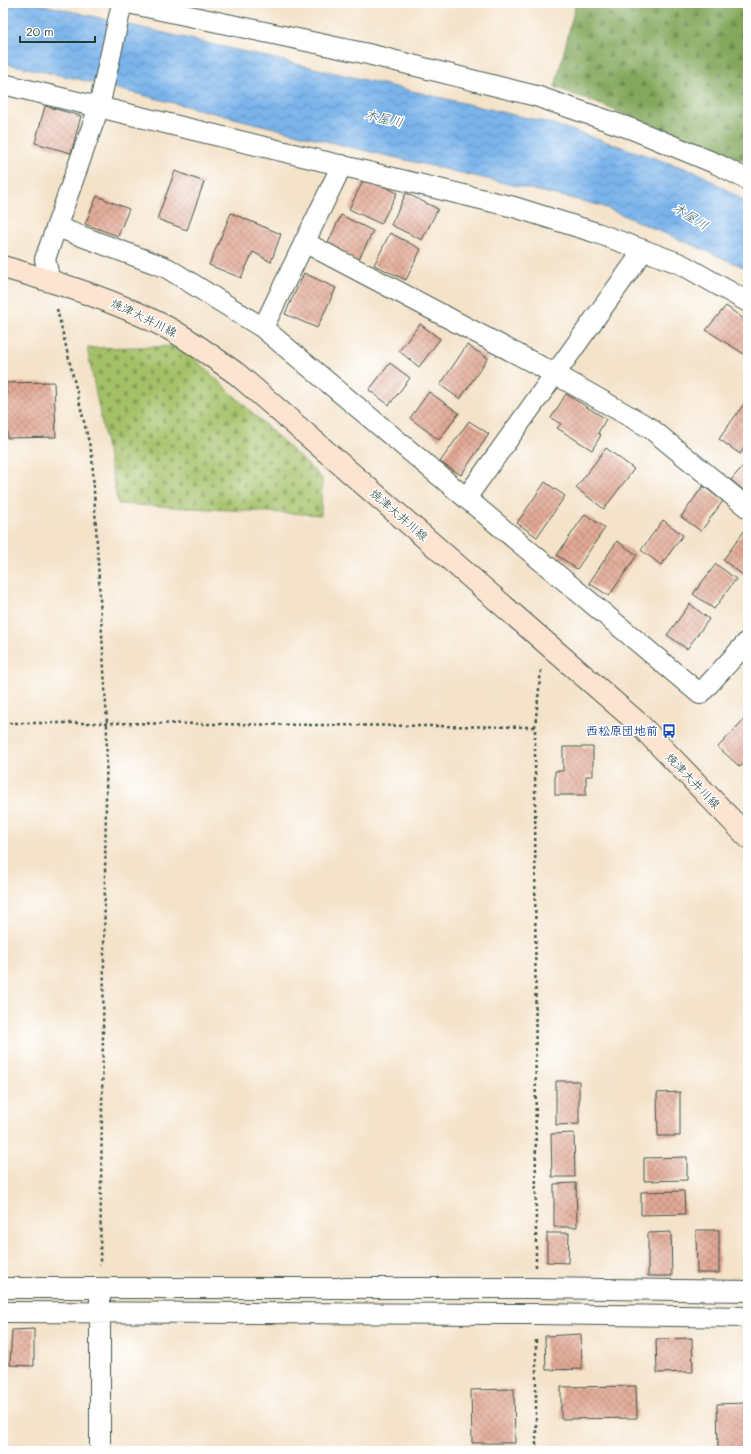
<svg xmlns="http://www.w3.org/2000/svg" width="751" height="1454" font-family="Mali,'Klee One',sans-serif">
<defs>
<pattern id="forest-firs" width="22" height="20" patternUnits="userSpaceOnUse"><rect width="22" height="20" fill="#83a75c"/><path d="M5 1l3.5 6h-7zM16 11l3.5 6h-7z" fill="#6b894d"/></pattern>
<pattern id="cemetery-stones" width="16" height="16" patternUnits="userSpaceOnUse"><rect width="16" height="16" fill="#a4c168"/><path d="M2 7V4a2 2 0 0 1 4 0v3zM10 15v-3a2 2 0 0 1 4 0v3z" fill="#859e56"/></pattern>
<pattern id="water-waves" width="16" height="10" patternUnits="userSpaceOnUse"><rect width="16" height="10" fill="#7ab4eb"/><path d="M0 5q4-4 8 0t8 0" fill="none" stroke="#6394bf"/></pattern>
<pattern id="building-cross-hatch" width="8" height="8" patternUnits="userSpaceOnUse"><rect width="8" height="8" fill="#e2a995"/><path d="M0 0l8 8M0 8l8-8" fill="none" stroke="#b78b7a"/></pattern>
</defs>
<rect width="100%" height="100%" fill="#fff"/>
<filter id="ink" filterUnits="userSpaceOnUse"><feTurbulence type="fractalNoise" baseFrequency=".025" numOctaves="2"/><feDisplacementMap in="SourceGraphic" scale="8" xChannelSelector="R" yChannelSelector="G"/><feConvolveMatrix kernelMatrix="1 2 1 2 8 2 1 2 1" color-interpolation-filters="sRGB"/></filter>
<filter id="wash" filterUnits="userSpaceOnUse"><feTurbulence type="fractalNoise" baseFrequency=".012" numOctaves="4" result="noise"/><feDisplacementMap in="SourceGraphic" scale="16" xChannelSelector="R" yChannelSelector="G"/><feGaussianBlur stdDeviation="0.9" result="paint"/><feColorMatrix in="noise" values="0 0 0 0 0 0 0 0 0 0 0 0 0 0 0 0 0 1.4 0 .05"/><feComposite in="paint" operator="in"/></filter>
<g filter="url(#wash)">
<rect width="100%" height="100%" fill="#f4e2c9"/>
<!-- forest -->
<path fill="url(#forest-firs)" stroke="#517248" d="M576 3H748V162L555 87Z"/>
<!-- cemetery -->
<path fill="url(#cemetery-stones)" stroke="#627f4e" d="M181 346 322 478 321 515 118 504 87 348Z"/>
<!-- water -->
<path fill="url(#water-waves)" stroke="#4c7890" d="M3 3H36L553 124 699 173 748 203V269L599 205 350 147 82 80 3 63Z"/>
<g id="blocks">
<!-- building -->
<path fill="url(#building-cross-hatch)" d="M45 106 81 116 71 153 35 143Z
M175 171 204 182 187 230 157 219Z
M365 177 397 193 381 224 349 209Z
M406 193 438 209 422 240 391 225Z
M97 196 129 209 118 236 85 224Z
M231 213 281 234 271 262 253 252 241 278 209 265Z
M341 215 373 231 357 263 326 247Z
M390 233 421 249 406 280 374 265Z
M304 273 336 288 317 328 285 314Z
M726 306 748 322V349L744 354 706 330Z
M420 324 440 339 419 367 399 351Z
M467 345 488 358 460 399 440 385Z
M390 363 410 378 389 405 369 390Z
M54 382 56 437 7 438 6 383Z
M429 392 459 413 439 440 410 418Z
M566 394 606 419 598 433 601 435 592 450 557 428 561 424 551 418Z
M748 398V442L740 454 719 439Z
M469 421 489 434 461 475 440 462Z
M606 448 634 469 604 509 576 488Z
M748 460V494L731 480Z
M545 482 565 496 537 537 517 523Z
M703 486 723 501 701 531 681 517Z
M585 514 605 528 577 569 557 555Z
M663 520 683 535 661 565 641 550Z
M745 530 748 532V568L743 575 723 560Z
M617 541 637 555 609 596 589 583Z
M716 564 736 579 714 609 693 594Z
M690 604 709 619 687 649 667 635Z
M748 715V747L745 750 748 752V759L740 767 718 747Z
M563 747H593V776H586V795H555V771H563Z
M556 1081H579V1124L556 1125Z
M680 1092V1136H658L657 1093Z
M574 1133 575 1177H552L551 1134Z
M687 1157V1180L644 1181V1158Z
M576 1183 577 1227H554V1184Z
M684 1191 685 1214 641 1215V1192Z
M696 1230H719V1273H697Z
M671 1232 672 1276H648V1233Z
M547 1233H569L568 1263 547 1262Z
M34 1329V1366L10 1365 12 1330Z
M581 1334 582 1369 546 1370 545 1336Z
M692 1338 693 1372 657 1373 656 1339Z
M636 1386 637 1418 561 1419V1387Z
M514 1389 515 1443H472L471 1390Z
M745 1403 746 1448 718 1449 717 1404Z"/>
</g>
</g>
<g filter="url(#ink)">
<use href="#blocks" fill-opacity="0" stroke="#3f564a" stroke-width="1"/>
<g fill="none" stroke-linecap="round" stroke-linejoin="round">
<defs>
<path id="minor" d="M128 3 368 54 536 96 632 129 717 164 748 180
M3 84 514 207 597 233 681 264 748 302
M57 227 167 268 263 328 700 694 748 641
M304 242 555 374 650 428 748 508
M50 281 45 259 99 107 122 3
M263 328 342 165
M466 498 644 250
M3 1288H536L748 1291
M100 1299V1451
M3 1312 536 1314 748 1317"/>
<path id="secondary" d="M3 267C59 283 114 300 166 327 191 340 214 358 237 374L638 723 748 837"/>
</defs>
<!-- minor casing -->
<use href="#minor" stroke="#3f564a" stroke-width="22"/>
<!-- secondary casing -->
<use href="#secondary" stroke="#3f564a" stroke-width="24"/>
<!-- path -->
<path stroke="#3f564a" stroke-width="2.5" stroke-dasharray="3 3" stroke-linecap="butt" d="M57 309 92 455 107 723 100 1265
M3 723H107L535 727
M536 1267 535 727 541 670
M536 1451V1338"/>
<!-- minor -->
<use href="#minor" stroke="#fff" stroke-width="20"/>
<!-- secondary -->
<use href="#secondary" stroke="#fde4d1" stroke-width="22"/>
</g>
</g>
<!-- icons -->
<defs>
<symbol id="bus-bare" viewBox="-9 -9 18 18"><path d="M-5-6H5V4H4V6H2V4H-2V6H-4V4H-5ZM-3.5-4V0h7V-4ZM-3.5 1.2v1.5H-2V1.2ZM2 1.2v1.5H3.5V1.2Z" fill="#1a4fb4" stroke="#fff" stroke-width="2.5" paint-order="stroke"/></symbol>
</defs>
<g fill-rule="evenodd">
<use href="#bus-bare" x="659" y="721" width="20" height="20"/>
</g>
<g text-anchor="middle" stroke-width="3" stroke-linejoin="round" paint-order="stroke">
<!-- street labels -->
<g font-size="12" fill="#1f3d34" stroke="#fff">
<text transform="translate(144 318) rotate(26)" y="4">焼津大井川線</text>
<text transform="translate(399 515) rotate(41)" y="4">焼津大井川線</text>
<text transform="translate(693 781) rotate(46)" y="4">焼津大井川線</text>
</g>
<!-- transit labels -->
<g font-size="12" font-weight="bold" fill="#164399" stroke="#fff" text-anchor="end">
<text x="658" y="735">西松原団地前</text>
</g>
<!-- water labels -->
<g font-size="13" font-style="italic" fill="#3a616b" stroke="#fff">
<text transform="translate(384 118) rotate(13)" y="5">木屋川</text>
<text transform="translate(691 216) rotate(32)" y="5">木屋川</text>
</g>
</g>
<!-- margin -->
<rect width="751" height="1454" fill="none" stroke="#fff" stroke-width="16"/>
<!-- scale -->
<path d="M20 36v6h75v-6" fill="none" stroke="#1f3d34" stroke-width="2"/>
<text x="26" y="36" font-size="12" fill="#1f3d34" stroke="#ffffff" stroke-width="3" paint-order="stroke">20 m</text>
</svg>
